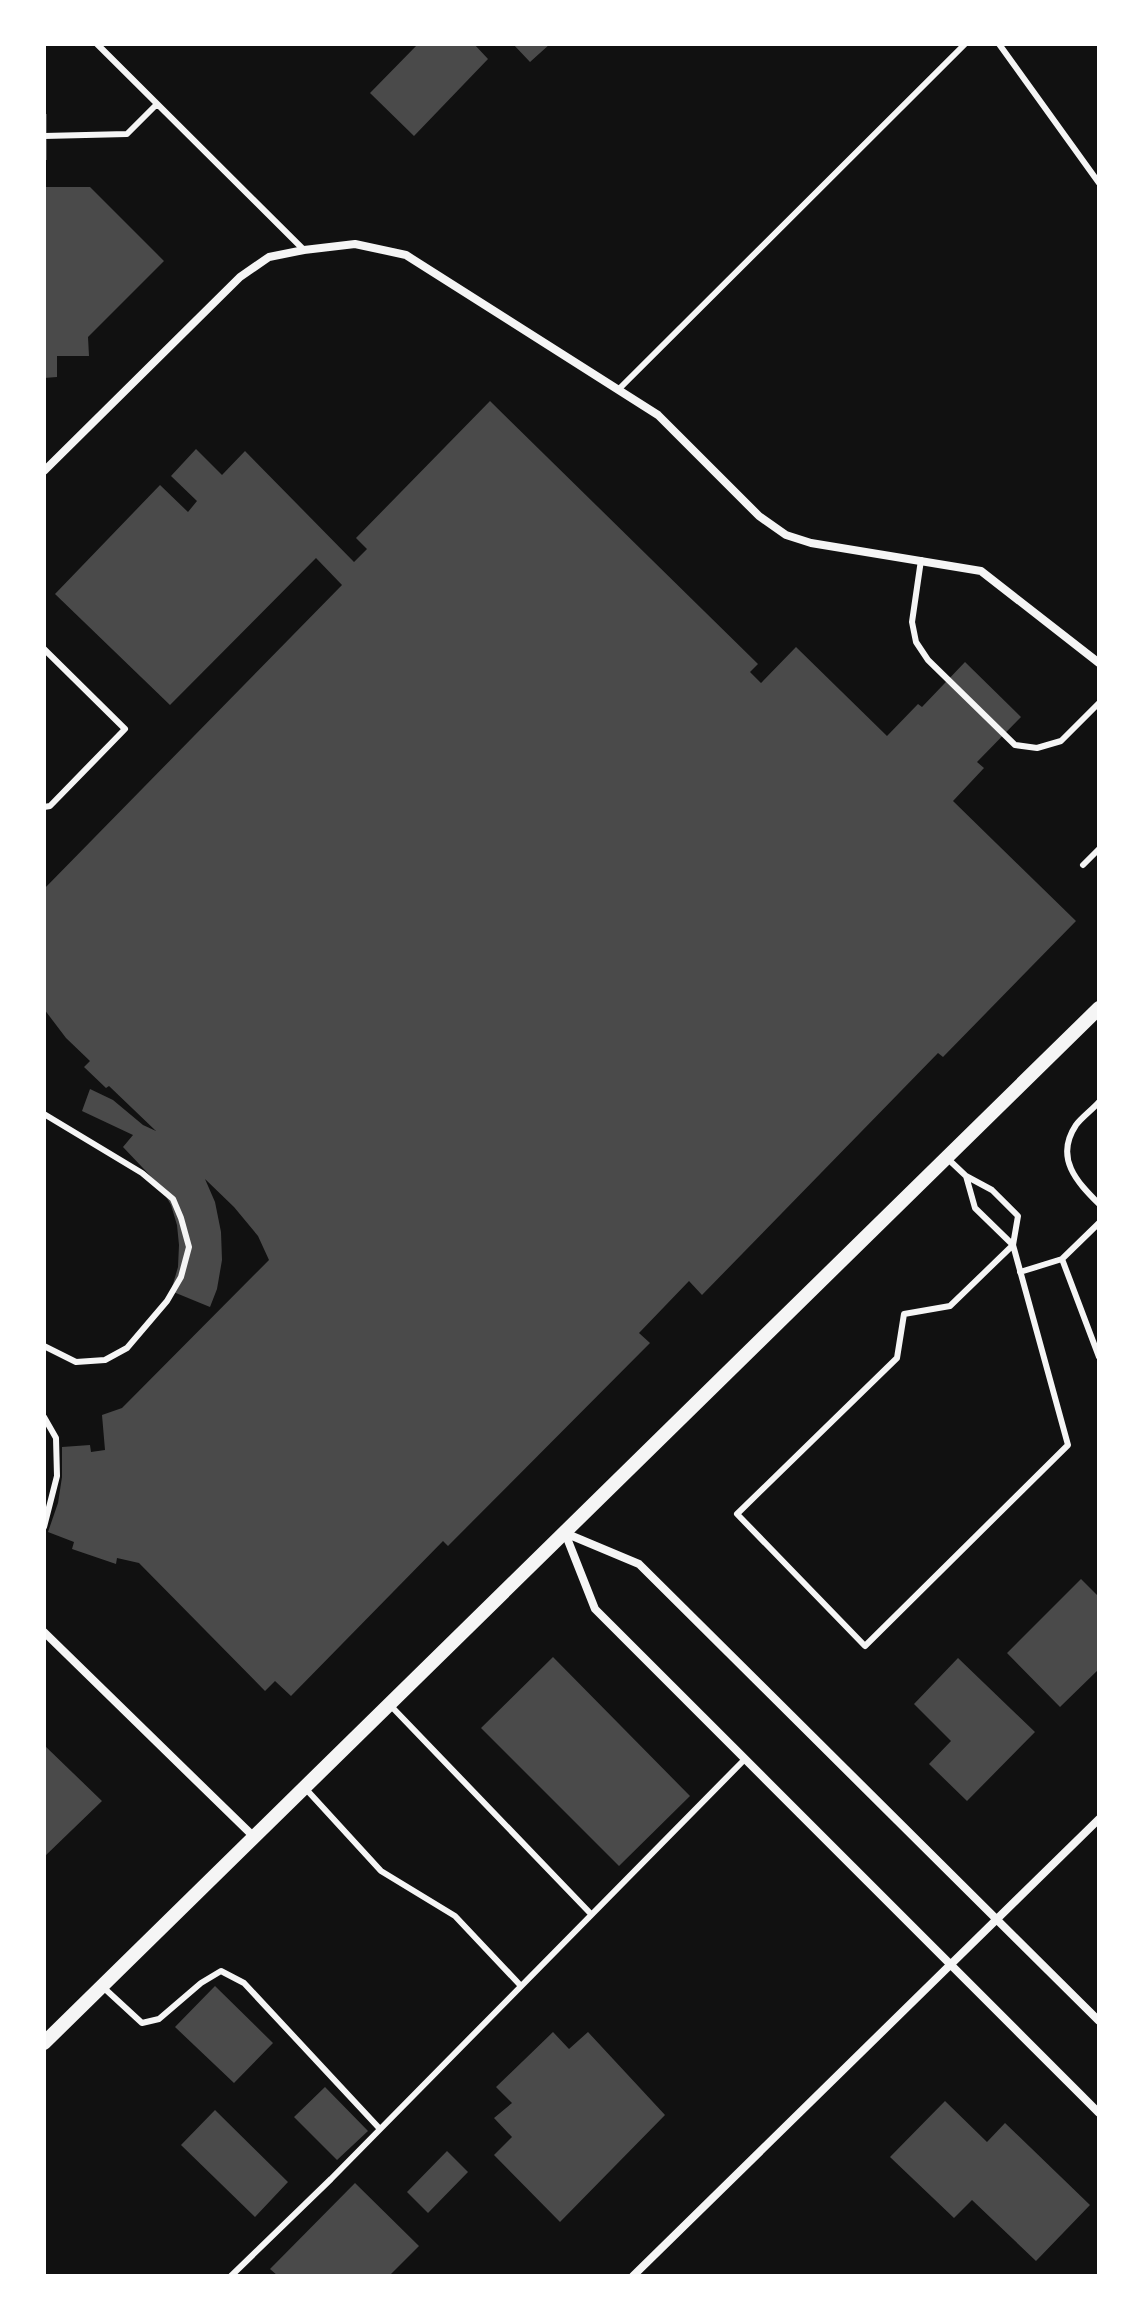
<svg xmlns="http://www.w3.org/2000/svg" width="1143" height="2320" font-family="'Golos Text',sans-serif">
<rect width="100%" height="100%" fill="#111"/>
<!-- building -->
<path fill="#4a4a4a" d="M418 44H474L488 59 414 136 370 93Z
M513 44H550L530 62Z
M44 114H47V160H44Z
M44 187H90L164 261 88 337 89 356H57V377L44 378Z
M490 401 758 664 750 672 761 683 796 647 887 736 918 704 922 707 965 662 1021 717 977 762 984 768 953 801 1076 921 943 1057 938 1053 702 1295 689 1281 639 1333 650 1343 448 1546 443 1541 291 1696 275 1681 265 1691 139 1563 117 1558 116 1564 72 1549 74 1542 48 1532 58 1503 62 1477V1447L90 1445 91 1452 105 1450 102 1415 122 1408 269 1260 258 1236 234 1207 205 1179 215 1202 221 1232 222 1260 217 1289 210 1307 171 1291 178 1267 179 1245 177 1225 171 1205 160 1186 123 1147 133 1135 82 1111 90 1089 113 1100 143 1125 156 1131 109 1086 106 1088 84 1067 90 1061 66 1038 44 1009V889L342 585 316 558 170 705 55 594 160 485 188 512 197 501 171 476 196 449 222 475 245 451 354 562 367 549 356 538Z
M1081 1579 1099 1597V1669L1060 1707 1007 1653Z
M553 1657 690 1796 619 1866 481 1728Z
M958 1658 1035 1732 967 1801 929 1764 951 1741 914 1704Z
M44 1745 102 1801 44 1857Z
M215 1986 273 2043 234 2083 175 2027Z
M553 2032 569 2049 588 2032 665 2115 560 2222 494 2155 512 2137 494 2118 512 2103 496 2087Z
M325 2087 368 2131 337 2160 294 2117Z
M945 2101 987 2142 1005 2123 1090 2205 1036 2261 972 2200 954 2218 890 2157Z
M215 2110 288 2182 255 2217 181 2145Z
M447 2151 468 2172 428 2213 407 2192Z
M355 2183 419 2246 389 2276H278L270 2269Z"/>
<g fill="none" stroke-linecap="round" stroke-linejoin="round">
<!-- service -->
<path stroke="#f5f5f5" stroke-width="6" d="M97 44 304 250
M999 44 1099 183
M44 136 127 134 157 104
M618 390 965 44
M921 560 912 622 916 642 928 660 1015 745 1037 748 1061 741 1099 703
M44 649 125 729 50 806 44 807
M1083 865 1099 849
M1099 1102C1092 1110 1082 1117 1076 1125 1054 1158 1077 1182 1099 1204
M44 1114 142 1173 173 1199 181 1218 189 1247 181 1277 167 1301 127 1348 105 1360 76 1362 44 1346
M948 1159 966 1176
M1099 1223 1062 1259 1099 1357
M1013 1245 950 1306 904 1314 897 1358 737 1514 865 1646 1068 1445 1013 1245 1018 1216 992 1190 966 1176 975 1208 1013 1245
M1020 1272 1062 1259
M44 1417 56 1438 57 1476 44 1527
M390 1705 591 1914
M305 1788 381 1871 455 1916 521 1986
M104 1988 142 2023 159 2019 201 1983 221 1971 244 1983 380 2129
M231 2276 331 2179 745 1759"/>
<!-- minor -->
<path stroke="#f5f5f5" stroke-width="8" d="M44 471 240 277 269 257 304 250 355 244 406 255 658 415 759 516 786 535 811 543 981 571 1099 663
M565 1533 595 1609 1099 2113
M565 1533 639 1564 1099 2021
M44 1632 254 1837
M633 2276 1099 1819"/>
<!-- tertiary -->
<path stroke="#f5f5f5" stroke-width="14" d="M44 2043 1099 1008"/>
</g>
<!-- border -->
<rect width="1143" height="2320" fill="none" stroke="#ffffff" stroke-width="92"/>
</svg>
